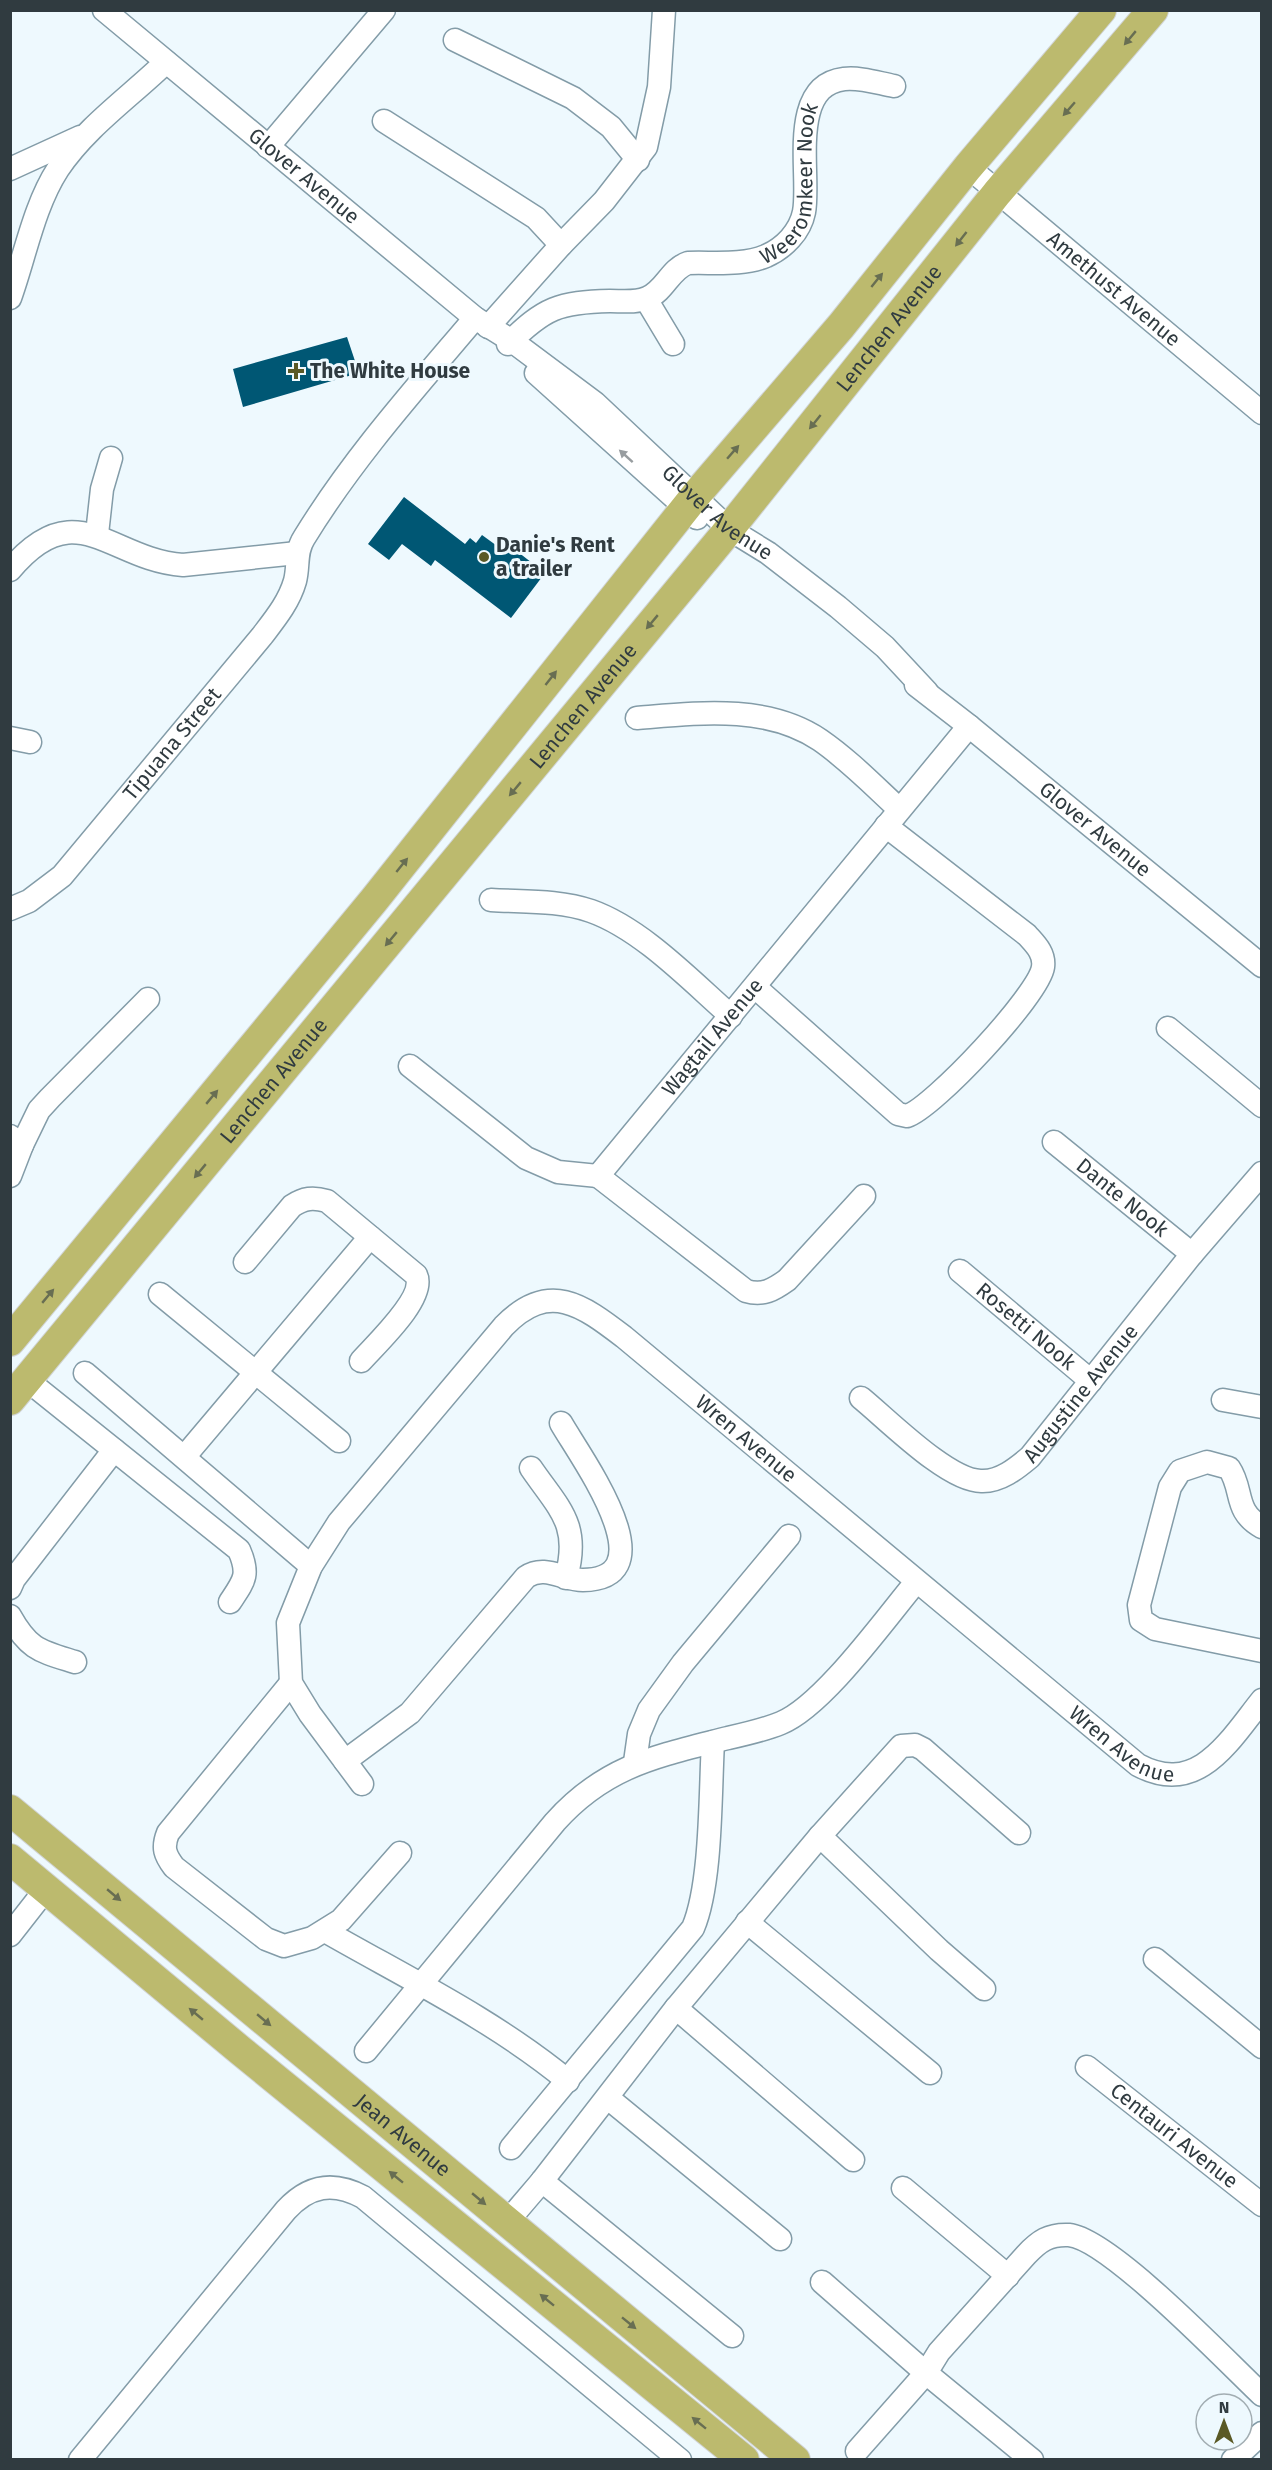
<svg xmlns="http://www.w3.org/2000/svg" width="1272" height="2470" font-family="'Fira Sans',sans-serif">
<rect width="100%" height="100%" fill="#eef9fe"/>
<!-- building -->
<path fill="#005774" d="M347 337 359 373 243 407 233 369Z
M404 497 465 544 470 538 476 543 482 535 504 551 509 545 545 573 511 618 435 560 431 566 402 544 389 560 368 544Z"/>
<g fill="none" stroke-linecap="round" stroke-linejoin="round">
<defs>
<g id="minor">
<path id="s1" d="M104 10 475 318 512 341 595 403 729 529 768 553 838 607 885 647 927 692"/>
<path d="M455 40 573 98 611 127 638 160"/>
<path d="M384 121 536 218 561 245"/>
<path d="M268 147 384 10"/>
<path id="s2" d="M968 167 1262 413"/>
<path d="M10 169 80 137"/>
<path d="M10 298C25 256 34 206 58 169 86 127 131 96 166 62"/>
<path d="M646 299 673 344"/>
<path d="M488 327 561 245 604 201 646 147 659 87 664 10"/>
<path id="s3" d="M508 344C544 308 559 302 610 301 622 301 636 303 647 298 665 291 670 269 688 263 713 262 742 266 766 256 784 248 800 232 804 212 811 176 787 86 844 79 860 77 878 83 894 86"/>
<path d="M536 373 697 518"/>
<path d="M97 534 102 489 111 458"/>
<path d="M10 570C76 491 110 560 183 565L297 553"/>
<path id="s4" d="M916 685 969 726 1262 966"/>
<path d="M637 718C697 713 767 704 820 740 849 760 874 786 899 809"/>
<path d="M10 738 30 742"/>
<path d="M491 900C524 902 559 900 591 911 642 929 691 981 731 1016"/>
<path id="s5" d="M10 909 29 901 62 876 262 636C275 619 289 602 295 581 299 566 295 552 304 538 353 458 415 389 475 318"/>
<path d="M755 987 898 1114 907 1116C933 1108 1039 995 1043 967 1045 953 1035 944 1027 935L886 826"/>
<path d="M1168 1028 1262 1106"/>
<path d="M410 1066 526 1158 558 1172 598 1176"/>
<path d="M10 1136 22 1145 39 1110 50 1098 148 999"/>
<path id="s6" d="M1054 1142 1192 1254"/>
<path d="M10 1176 22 1145"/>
<path id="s7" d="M598 1176 969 726"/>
<path d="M598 1176 746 1291C763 1296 773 1290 787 1280L864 1196"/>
<path d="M245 1262 292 1206C304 1198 313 1197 327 1201L416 1275C427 1297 376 1344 361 1361"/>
<path id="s8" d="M960 1271 1091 1381"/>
<path d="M160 1294 339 1441"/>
<path d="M85 1373 311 1566"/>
<path d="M27 1380 239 1550C250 1575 244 1581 230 1602"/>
<path id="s9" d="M861 1398C888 1420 948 1481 981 1481 1000 1482 1017 1468 1030 1457L1192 1254 1262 1173"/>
<path d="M1223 1400 1262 1407"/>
<path d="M185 1456 370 1237"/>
<path d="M531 1468C559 1509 581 1524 566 1578"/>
<path d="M1262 1527C1233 1511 1244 1490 1229 1468L1207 1462 1180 1471 1170 1487 1139 1605 1141 1620 1155 1629 1262 1651"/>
<path d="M10 1588 14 1579 114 1450"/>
<path d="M10 1616C29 1650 40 1651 75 1662"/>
<path d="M291 1683 168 1833C162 1848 165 1855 174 1867L266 1939 284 1946 312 1938 341 1920 400 1853"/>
<path d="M345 1761 410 1713 526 1577C545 1564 563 1580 583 1580 671 1579 579 1455 561 1423"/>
<path d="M635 1762 639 1734 649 1710 683 1663 789 1536"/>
<path id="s10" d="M362 1784 310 1714 291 1683 288 1623 311 1566 339 1522 504 1326C549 1280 582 1305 624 1337L1138 1765C1198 1797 1229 1741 1262 1700"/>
<path d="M820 1836 939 1950 984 1989"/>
<path d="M747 1922 930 2073"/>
<path d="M325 1931C407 1978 494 2020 568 2081"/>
<path d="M10 1935 46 1889"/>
<path d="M1155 1959 1262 2047"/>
<path d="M676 2008 853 2160"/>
<path d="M366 2051 555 1822C606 1765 658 1756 728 1738 746 1734 764 1730 781 1723 823 1706 885 1619 916 1582"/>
<path id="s11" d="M1087 2067 1262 2205"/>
<path d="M608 2098 780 2239"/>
<path d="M511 2148 693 1928C712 1883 710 1792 713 1742"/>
<path d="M542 2181 732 2336"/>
<path d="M903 2188 1008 2276"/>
<path d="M507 2222 542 2181 676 2008 820 1836 901 1746 915 1745 923 1749 1019 1833"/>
<path d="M822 2282 926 2373 857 2451"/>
<path d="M80 2460 286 2210C309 2185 333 2181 363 2197L680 2460"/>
<path d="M1032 2460 926 2373 939 2352 1026 2255C1039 2241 1049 2234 1069 2235 1110 2239 1227 2362 1262 2395"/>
<path d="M1233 2460 1262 2433"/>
</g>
<g id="major">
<path d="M10 1341 374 900 695 496 841 326 968 167 1101 10"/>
<path id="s12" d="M10 1400 722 538 997 193 1153 10"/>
<path id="s13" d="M10 1810 795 2460"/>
<path d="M10 1859 241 2051 744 2460"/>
</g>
</defs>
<!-- minor casing -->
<use href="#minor" stroke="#839ca8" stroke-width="25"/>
<!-- major casing -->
<use href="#major" stroke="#d1d4d5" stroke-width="32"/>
<!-- minor -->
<use href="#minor" stroke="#fff" stroke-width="22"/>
<!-- major -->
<use href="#major" stroke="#bcba6e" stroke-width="30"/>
</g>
<!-- one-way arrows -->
<defs><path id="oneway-solid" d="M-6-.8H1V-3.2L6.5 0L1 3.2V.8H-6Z" transform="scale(1.5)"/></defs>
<g fill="#686e52">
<use href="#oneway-solid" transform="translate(1130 38) rotate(130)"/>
<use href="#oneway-solid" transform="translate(1069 109) rotate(131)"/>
<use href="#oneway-solid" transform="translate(961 239) rotate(128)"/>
<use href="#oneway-solid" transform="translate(877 280) rotate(-51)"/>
<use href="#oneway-solid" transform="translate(815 422) rotate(129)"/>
<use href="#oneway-solid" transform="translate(733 452) rotate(-49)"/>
<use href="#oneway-solid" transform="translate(652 622) rotate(130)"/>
<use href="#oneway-solid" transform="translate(551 678) rotate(-52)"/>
<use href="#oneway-solid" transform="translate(515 789) rotate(130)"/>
<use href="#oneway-solid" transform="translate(402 865) rotate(-51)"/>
<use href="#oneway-solid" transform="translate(391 939) rotate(130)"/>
<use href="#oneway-solid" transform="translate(212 1097) rotate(-50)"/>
<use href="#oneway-solid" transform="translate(200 1171) rotate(130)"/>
<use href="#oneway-solid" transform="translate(48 1296) rotate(-50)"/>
<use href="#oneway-solid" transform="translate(114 1895) rotate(40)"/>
<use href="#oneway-solid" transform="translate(196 2014) rotate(-140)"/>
<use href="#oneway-solid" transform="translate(264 2020) rotate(40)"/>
<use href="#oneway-solid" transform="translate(396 2177) rotate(-141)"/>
<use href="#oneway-solid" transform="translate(479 2199) rotate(40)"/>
<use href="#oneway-solid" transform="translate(547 2300) rotate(-141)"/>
<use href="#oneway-solid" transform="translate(629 2323) rotate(39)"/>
<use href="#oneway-solid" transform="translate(699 2423) rotate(-141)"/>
</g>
<use fill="#989da0" href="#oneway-solid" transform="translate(626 456) rotate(-138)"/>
<!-- markers -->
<g fill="#5a5925" stroke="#eef9fe" stroke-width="2">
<path d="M293 362h6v6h6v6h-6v6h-6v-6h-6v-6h6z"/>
<circle cx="484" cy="557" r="6"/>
</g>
<g text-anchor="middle" stroke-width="6" stroke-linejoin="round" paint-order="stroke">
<!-- street labels -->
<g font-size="21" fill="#303b40" stroke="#eef9fe">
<text dy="7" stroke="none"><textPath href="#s1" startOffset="260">Glover Avenue</textPath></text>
<text dy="7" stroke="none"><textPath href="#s3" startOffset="368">Weeromkeer Nook</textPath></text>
<text dy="7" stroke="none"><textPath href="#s2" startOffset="190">Amethust Avenue</textPath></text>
<text dy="7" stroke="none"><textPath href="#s12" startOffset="1386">Lenchen Avenue</textPath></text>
<text dy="7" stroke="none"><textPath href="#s1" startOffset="794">Glover Avenue</textPath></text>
<text dy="7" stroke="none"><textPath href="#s12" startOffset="900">Lenchen Avenue</textPath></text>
<text dy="7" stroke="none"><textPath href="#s5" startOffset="234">Tipuana Street</textPath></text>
<text dy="7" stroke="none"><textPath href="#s4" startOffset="230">Glover Avenue</textPath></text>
<text dy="7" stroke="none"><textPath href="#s7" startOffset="180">Wagtail Avenue</textPath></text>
<text dy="7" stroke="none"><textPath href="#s12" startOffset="414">Lenchen Avenue</textPath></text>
<text dy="7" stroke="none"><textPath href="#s6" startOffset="88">Dante Nook</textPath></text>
<text dy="7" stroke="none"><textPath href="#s8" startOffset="86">Rosetti Nook</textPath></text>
<text dy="7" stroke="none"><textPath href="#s9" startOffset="285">Augustine Avenue</textPath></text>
<text dy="7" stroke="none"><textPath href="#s10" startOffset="850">Wren Avenue</textPath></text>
<text dy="7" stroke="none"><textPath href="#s10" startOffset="1336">Wren Avenue</textPath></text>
<text dy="7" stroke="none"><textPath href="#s13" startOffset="510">Jean Avenue</textPath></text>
<text dy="7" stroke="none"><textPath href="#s11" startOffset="111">Centauri Avenue</textPath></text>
</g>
<!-- poi labels -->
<g font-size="21" font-weight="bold" fill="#303b40" stroke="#eef9fe" text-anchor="start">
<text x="310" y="378">The White House</text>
<text x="496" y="552">Danie's Rent<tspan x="496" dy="24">a trailer</tspan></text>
</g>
</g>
<!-- border -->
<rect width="1272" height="2470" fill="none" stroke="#303b40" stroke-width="24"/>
<!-- north arrow -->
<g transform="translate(1224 2422)"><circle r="28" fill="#eef9fe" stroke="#a2adb2" stroke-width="1.5"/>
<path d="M0-4.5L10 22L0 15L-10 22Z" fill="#5a5925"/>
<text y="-9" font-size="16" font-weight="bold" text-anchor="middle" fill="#303b40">N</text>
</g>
</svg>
